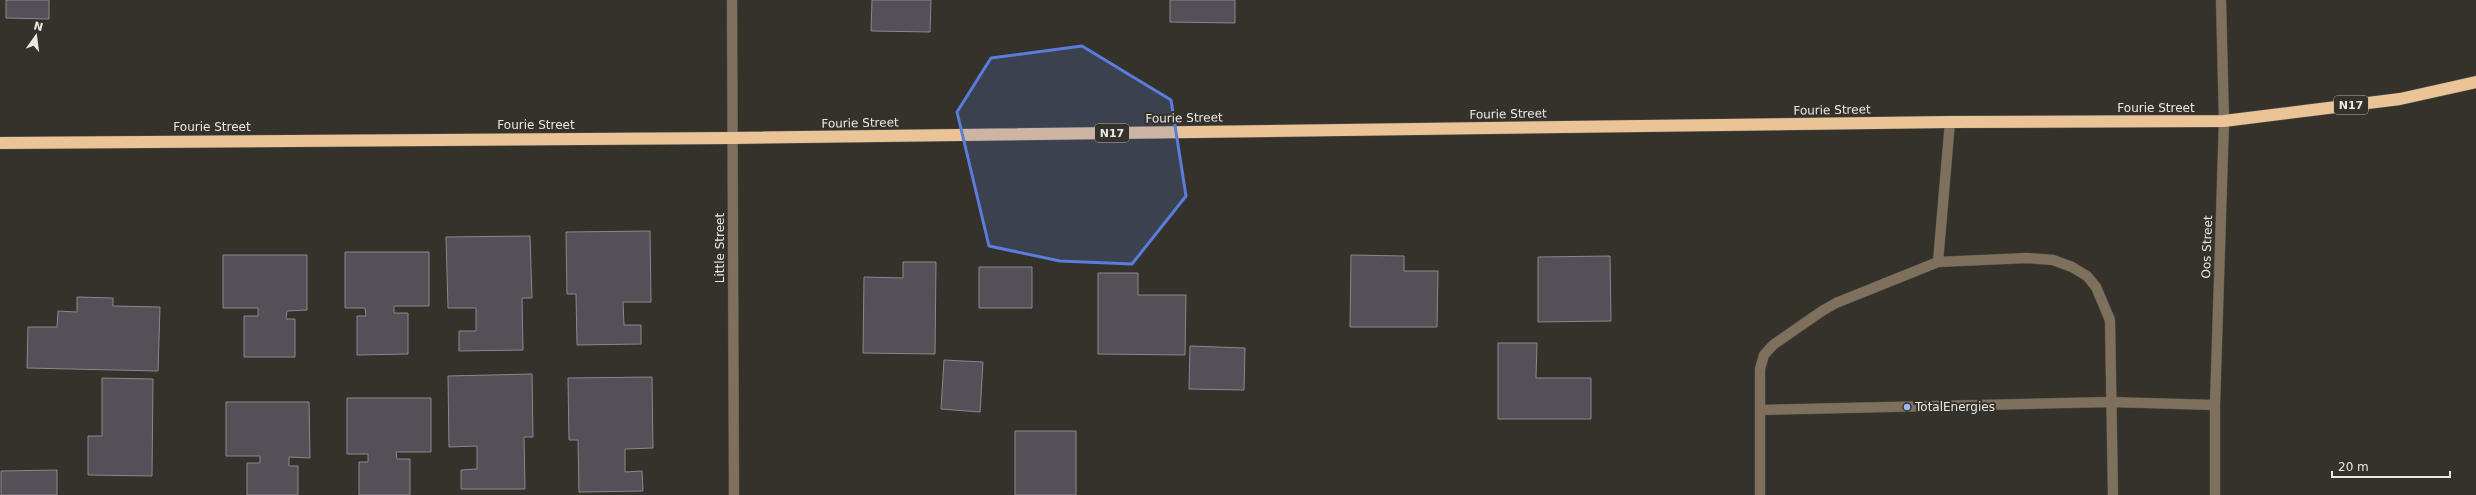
<svg xmlns="http://www.w3.org/2000/svg" width="2476" height="495" font-family="'DejaVu Sans',sans-serif">
<rect width="100%" height="100%" fill="#34322b"/>
<!-- building -->
<path fill="#545058" stroke="#8b878f" d="M6 0H49V19L6 18Z
M872 0H931L930 32 871 31Z
M1170 0H1235V23L1170 22Z
M650 231 651 302H623L624 325H641V344L577 345 576 294H567L566 232Z
M530 236 532 298H522L523 350 459 351V331H476V308H448L446 237Z
M345 252H429V306H394V313H408V354L357 355V316H366L365 308H345Z
M223 255H307V310L287 311 286 319H295V357H244V316H258V308H223Z
M1351 255 1404 256V271H1438L1437 327H1350Z
M1610 256 1611 321 1538 322V257Z
M903 262H936L935 354 863 353 864 277 903 278Z
M979 267H1032V308H979Z
M1098 273H1138V295H1186L1185 355 1098 354Z
M77 297 113 298V306L160 307 158 371 27 368 28 327H57L58 311 77 312Z
M1498 343H1537L1536 378H1591V419H1498Z
M1190 346 1245 348 1244 390 1189 389Z
M944 360 983 362 980 412 941 409Z
M532 374 533 437H524L525 489H461V470L477 469V446L449 447 448 376Z
M652 377 653 448 625 449V472L642 471 643 491 579 492 578 440H569L568 378Z
M102 378 153 379 152 476 88 475V436H102Z
M347 398H431V452H396L397 459H410V495H359V462H368V454H347Z
M226 402H309L310 458 289 457V466H298V495H247V463H260V456H226Z
M1015 431H1076V495H1015Z
M57 470V495H1V471Z"/>
<g fill="none" stroke-linecap="round" stroke-linejoin="round">
<defs>
<path id="minor" d="M732 0 734 495
M1938 262 1950 122
M1760 410 2110 402 2215 405
M1760 495V369L1764 355 1773 345 1822 311 1836 303 1938 262 2027 258 2053 260 2072 267 2087 276 2096 287 2110 320 2113 495
M2215 495V405L2224 121 2221 0"/>
<path id="highway" d="M0 143 733 138 1950 122 2224 121 2400 99 2476 82"/>
</defs>
<!-- minor casing -->
<use href="#minor" stroke="#514f48" stroke-width="11"/>
<!-- highway casing -->
<use href="#highway" stroke="#514f48" stroke-width="13"/>
<!-- minor -->
<use href="#minor" stroke="#7f705d" stroke-width="10"/>
<!-- highway -->
<use href="#highway" stroke="#eac396" stroke-width="12"/>
</g>
<!-- marked area -->
<path fill="#5a7cdb" fill-opacity="0.2" stroke="#5a7cdb" stroke-width="3" stroke-linejoin="round" d="M1082 46 1171 100 1186 196 1132 264 1060 261 989 246 957 112 991 58Z"/>
<!-- markers -->
<circle fill="#9eb4fd" stroke="#34322b" stroke-width="1.5" cx="1907" cy="407" r="4"/>
<g text-anchor="middle" stroke-width="4" stroke-linejoin="round" paint-order="stroke">
<!-- shield labels -->
<g fill="#34322b" stroke="#b3b1ac" stroke-width="1">
<rect x="2334" y="96" width="34" height="18" rx="3"/>
<rect x="1095" y="124" width="34" height="18" rx="3"/>
</g>
<g font-size="11" font-weight="bold" fill="#e9e8e3">
<text x="2351" y="109">N17</text>
<text x="1112" y="137">N17</text>
</g>
<!-- street labels -->
<g font-size="12" fill="#e9e8e3" stroke="#34322b">
<text x="2156" y="112">Fourie Street</text>
<text transform="translate(1832 110) rotate(-1)" y="4">Fourie Street</text>
<text transform="translate(1508 114) rotate(-1)" y="4">Fourie Street</text>
<text transform="translate(1184 118) rotate(-1)" y="4">Fourie Street</text>
<text transform="translate(860 123) rotate(-1)" y="4">Fourie Street</text>
<text x="536" y="129">Fourie Street</text>
<text x="212" y="131">Fourie Street</text>
<text transform="translate(2207 247) rotate(-88)" y="4">Oos Street</text>
<text transform="translate(720 248) rotate(-90)" y="4">Little Street</text>
</g>
<!-- poi labels -->
<g font-size="12" fill="#e9e8e3" stroke="#34322b" text-anchor="start">
<text x="1915" y="411">TotalEnergies</text>
</g>
</g>
<!-- north arrow -->
<g transform="translate(36 36) rotate(14)" stroke="#34322b" stroke-width="3" paint-order="stroke">
<path d="M0-3L7 15L0 10L-7 15Z" fill="#e9e8e3"/>
<text y="-6" font-size="11" font-weight="bold" text-anchor="middle" fill="#e9e8e3">N</text>
</g>
<!-- scale -->
<path d="M2332 471v6h118v-6" fill="none" stroke="#e9e8e3" stroke-width="2"/>
<text x="2338" y="471" font-size="12" fill="#e9e8e3" stroke="#34322b" stroke-width="3" paint-order="stroke">20 m</text>
</svg>
